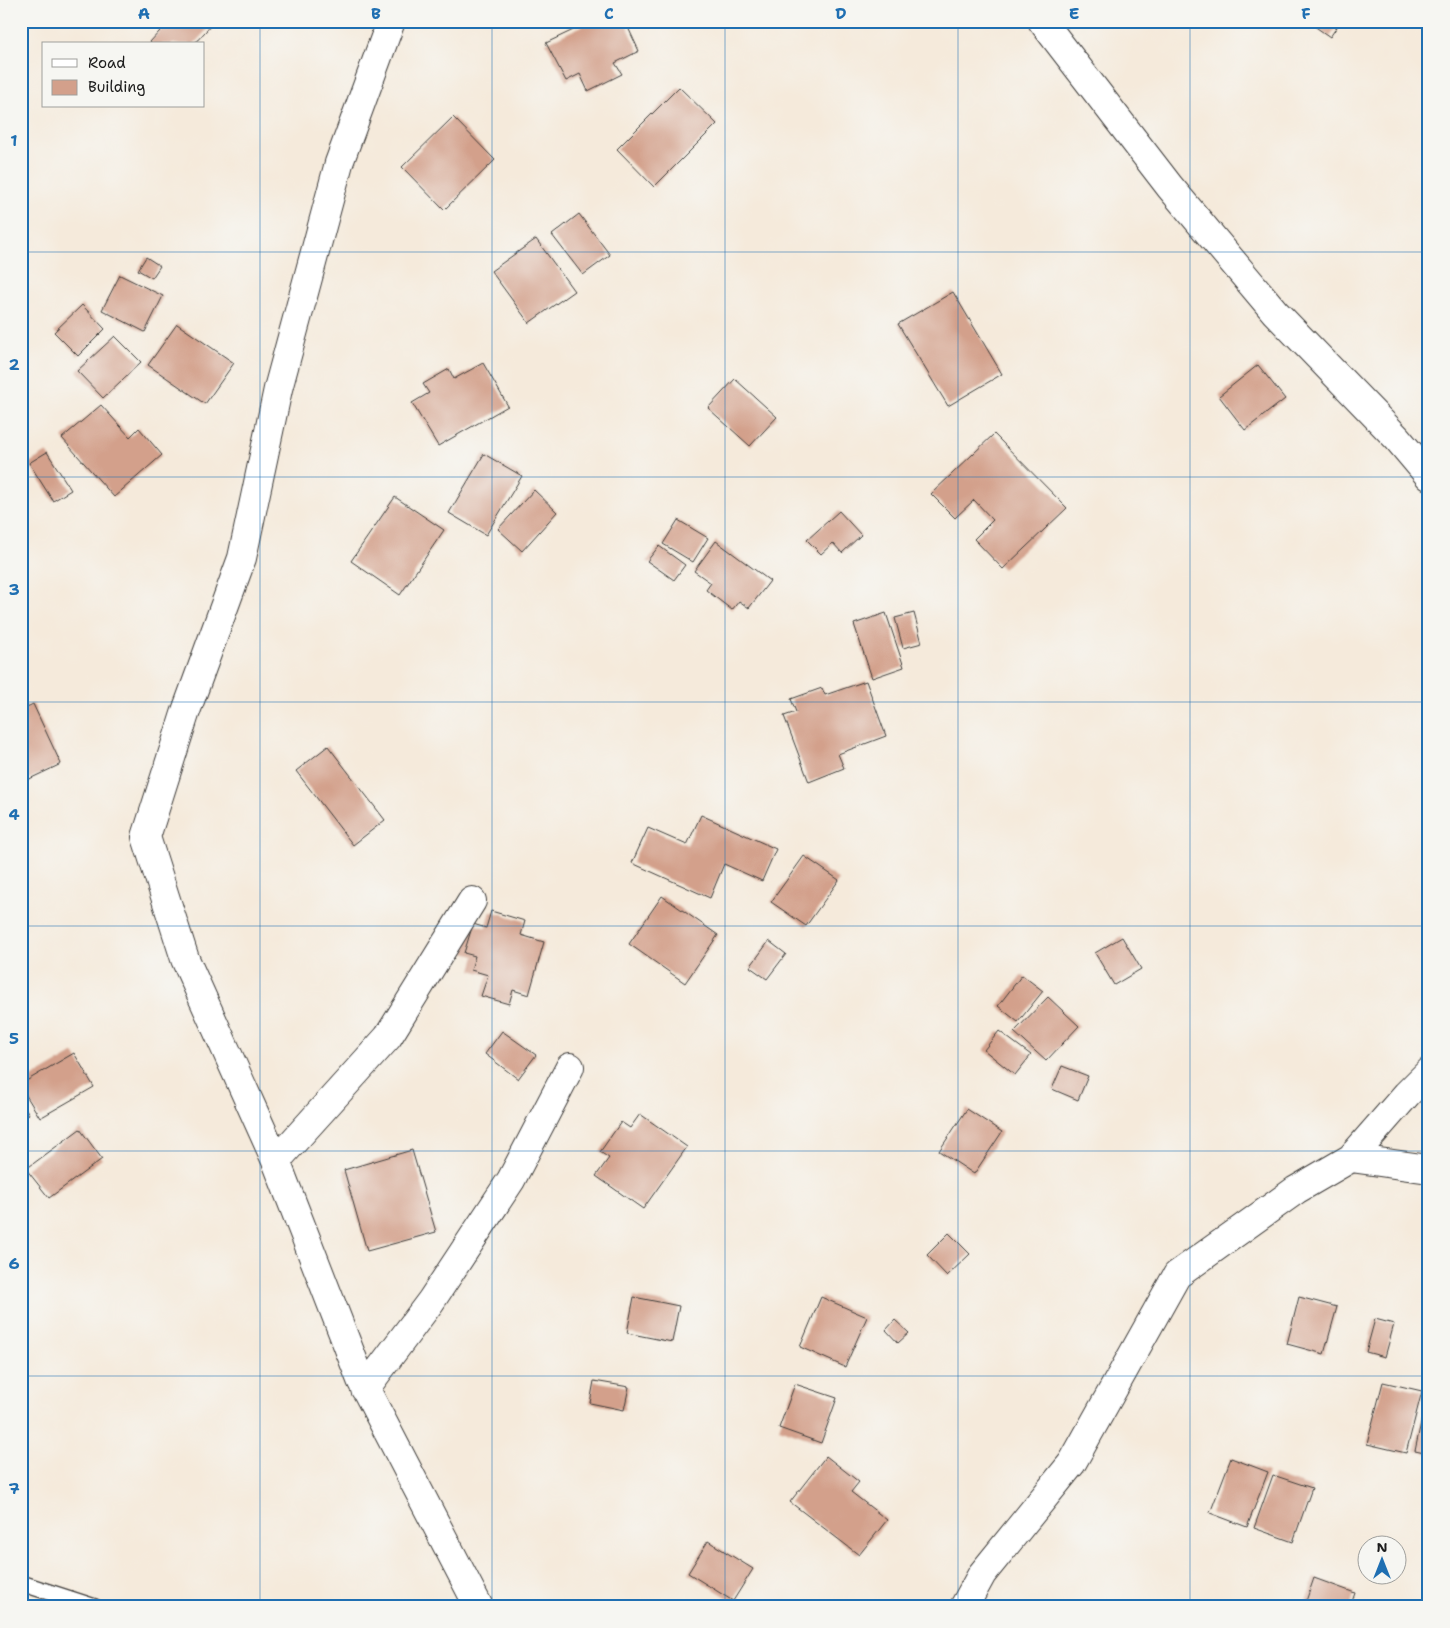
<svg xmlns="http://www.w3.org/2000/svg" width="1450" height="1628" font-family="'Shantell Sans',sans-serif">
<rect width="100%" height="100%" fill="#f6f6f2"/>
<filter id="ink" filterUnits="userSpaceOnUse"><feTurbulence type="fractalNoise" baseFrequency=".02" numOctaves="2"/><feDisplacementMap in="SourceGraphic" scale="10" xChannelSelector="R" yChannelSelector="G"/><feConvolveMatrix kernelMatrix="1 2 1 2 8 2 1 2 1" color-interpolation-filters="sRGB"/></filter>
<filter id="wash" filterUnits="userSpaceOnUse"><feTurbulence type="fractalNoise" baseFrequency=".0096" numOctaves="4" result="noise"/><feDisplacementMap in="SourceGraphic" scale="20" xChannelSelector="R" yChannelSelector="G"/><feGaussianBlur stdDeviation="1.12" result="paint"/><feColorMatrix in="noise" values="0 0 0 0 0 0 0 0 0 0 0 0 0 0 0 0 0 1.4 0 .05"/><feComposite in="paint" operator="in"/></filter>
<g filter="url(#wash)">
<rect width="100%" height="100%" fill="#f5eadb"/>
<g id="blocks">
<!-- building -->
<path fill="#d3a08b" d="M169 21H215L194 44H152L150 42Z
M587 21H625L639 51 615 63 622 74 588 91 580 74 566 81 546 43 588 23Z
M1307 21H1341L1330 37Z
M679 87 717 124 654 187 617 149Z
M453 117 495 160 444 210 402 167Z
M579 214 610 255 583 275 552 235Z
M536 239 574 291 529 323 491 271Z
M146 257 160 266 152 278 138 270Z
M120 275 163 296 145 332 102 310Z
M953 292 1002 374 948 406 898 324Z
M82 305 105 329 78 356 54 332Z
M177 324 234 363 205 404 148 365Z
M115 336 141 362 103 398 77 371Z
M483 363 508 406 438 446 412 403 429 393 423 384 449 369 454 379Z
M1258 365 1285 399 1245 430 1219 396Z
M735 379 777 417 750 446 708 408Z
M101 405 130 437 139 428 162 455 114 497 62 438Z
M994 434 1067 508 1003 569 974 539 993 520 974 500 955 518 931 494Z
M47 452 71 490 53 501 29 463Z
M484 454 522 476 486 535 449 513Z
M534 490 557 512 522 551 498 529Z
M395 497 444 530 400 595 351 561Z
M839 511 861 535 842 553 833 543 821 554 807 540Z
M678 520 708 538 693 562 663 544Z
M716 541 770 581 749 608 739 601 732 610 706 590 711 583 694 571Z
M659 546 685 565 674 580 647 561Z
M886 613 904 667 872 678 854 624Z
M914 613 922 643 903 648 895 618Z
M866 681 886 736 838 754 844 768 809 782 784 716 796 712 791 699 822 688 825 695Z
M33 704 61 764 21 783V710Z
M328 746 385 820 353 845 296 771Z
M701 815 776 849 762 881 724 864 710 898 632 863 648 828 687 845Z
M804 856 839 880 806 926 771 902Z
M662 896 718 935 685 983 629 944Z
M491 911 525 921 521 935 544 942 529 995 513 990 509 1004 481 996 488 975 471 970 475 956 464 953 473 924 486 928Z
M1122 937 1141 969 1114 985 1095 953Z
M769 941 786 954 767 979 750 967Z
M1022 975 1043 991 1018 1022 998 1006Z
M1048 997 1079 1026 1046 1061 1014 1032Z
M502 1031 536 1055 518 1079 485 1054Z
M999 1031 1031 1055 1015 1075 984 1050Z
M74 1053 94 1087 40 1118 21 1087V1084Z
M1062 1066 1088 1076 1078 1100 1052 1089Z
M21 1101 29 1114 21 1119Z
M967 1109 1002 1132 974 1174 939 1151Z
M640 1114 687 1147 643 1209 596 1176 609 1158 600 1152 621 1122 630 1128Z
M80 1129 102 1159 49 1198 26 1169Z
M412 1150 436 1232 367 1251 344 1170Z
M949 1233 970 1254 947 1276 927 1255Z
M634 1297 679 1306 672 1342 627 1333Z
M821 1297 867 1317 845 1367 800 1347Z
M1299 1297 1337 1307 1324 1354 1287 1344Z
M1375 1319 1394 1324 1385 1357 1366 1352Z
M895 1320 909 1333 898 1343 886 1330Z
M594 1381 629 1387 624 1410 590 1403Z
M1383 1382 1422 1391 1406 1453 1367 1444Z
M795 1384 837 1398 821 1443 779 1428Z
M1424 1408 1429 1409V1454L1415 1451Z
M826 1456 859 1482 851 1492 887 1520 859 1555 790 1502Z
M1231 1458 1268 1472 1247 1527 1210 1513Z
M1273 1475 1312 1488 1293 1542 1254 1528Z
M708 1541 753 1569 733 1601 688 1573Z
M1314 1578 1355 1593 1350 1607H1304Z"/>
</g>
</g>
<g filter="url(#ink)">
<use href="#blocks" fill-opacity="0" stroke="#3d3b39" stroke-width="1"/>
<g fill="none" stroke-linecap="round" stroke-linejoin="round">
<defs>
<path id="lane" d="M21 1583 95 1607"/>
<path id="street" d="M391 21 339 163 278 389 242 558 185 714 146 837 185 959 276 1161 361 1380 479 1607
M1042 21 1170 187 1275 312 1397 438 1429 476
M1351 1158 1407 1094 1429 1072
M276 1161 388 1037 472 901
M365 1389 431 1301 511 1180 570 1067
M964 1607 982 1574 1072 1463 1177 1275 1296 1190 1351 1158 1429 1169"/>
</defs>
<!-- lane casing -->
<use href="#lane" stroke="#3d3b39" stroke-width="18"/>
<!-- street casing -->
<use href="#street" stroke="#3d3b39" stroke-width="30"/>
<!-- lane -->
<use href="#lane" stroke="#fff" stroke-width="15"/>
<!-- street -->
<use href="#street" stroke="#fff" stroke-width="28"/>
</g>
</g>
<!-- grid -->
<path fill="none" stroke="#1f6fb2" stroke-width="1" stroke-opacity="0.55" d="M260 21V1607M492 21V1607M725 21V1607M958 21V1607M1190 21V1607M21 252H1429M21 477H1429M21 702H1429M21 926H1429M21 1151H1429M21 1376H1429"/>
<!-- margin -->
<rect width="1450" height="1628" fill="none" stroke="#f6f6f2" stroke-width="55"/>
<!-- legend -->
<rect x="42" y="42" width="162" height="65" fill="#f6f6f2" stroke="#9f9f9c"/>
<rect x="52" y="59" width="25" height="8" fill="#ffffff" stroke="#9f9f9c"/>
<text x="88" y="68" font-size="15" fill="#1c1c1c">Road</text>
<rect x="52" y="80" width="25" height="15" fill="#d3a08b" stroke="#9f9f9c"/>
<text x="88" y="92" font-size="15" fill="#1c1c1c">Building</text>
<!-- north arrow -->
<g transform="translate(1382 1560)"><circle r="24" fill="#f6f6f2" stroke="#9f9f9c"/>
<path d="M0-4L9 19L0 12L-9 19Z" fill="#1f6fb2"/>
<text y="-8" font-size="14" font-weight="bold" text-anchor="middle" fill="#1c1c1c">N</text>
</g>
<rect x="28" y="28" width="1394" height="1572" fill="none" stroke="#1f6fb2" stroke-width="2"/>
<g font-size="16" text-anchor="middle" font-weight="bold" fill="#1f6fb2">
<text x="144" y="19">A</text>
<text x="376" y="19">B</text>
<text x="609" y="19">C</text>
<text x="841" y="19">D</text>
<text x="1074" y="19">E</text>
<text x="1306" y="19">F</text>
<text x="14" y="146">1</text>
<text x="14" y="370">2</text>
<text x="14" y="595">3</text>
<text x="14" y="820">4</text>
<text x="14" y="1044">5</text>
<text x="14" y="1269">6</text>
<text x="14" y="1494">7</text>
</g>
</svg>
